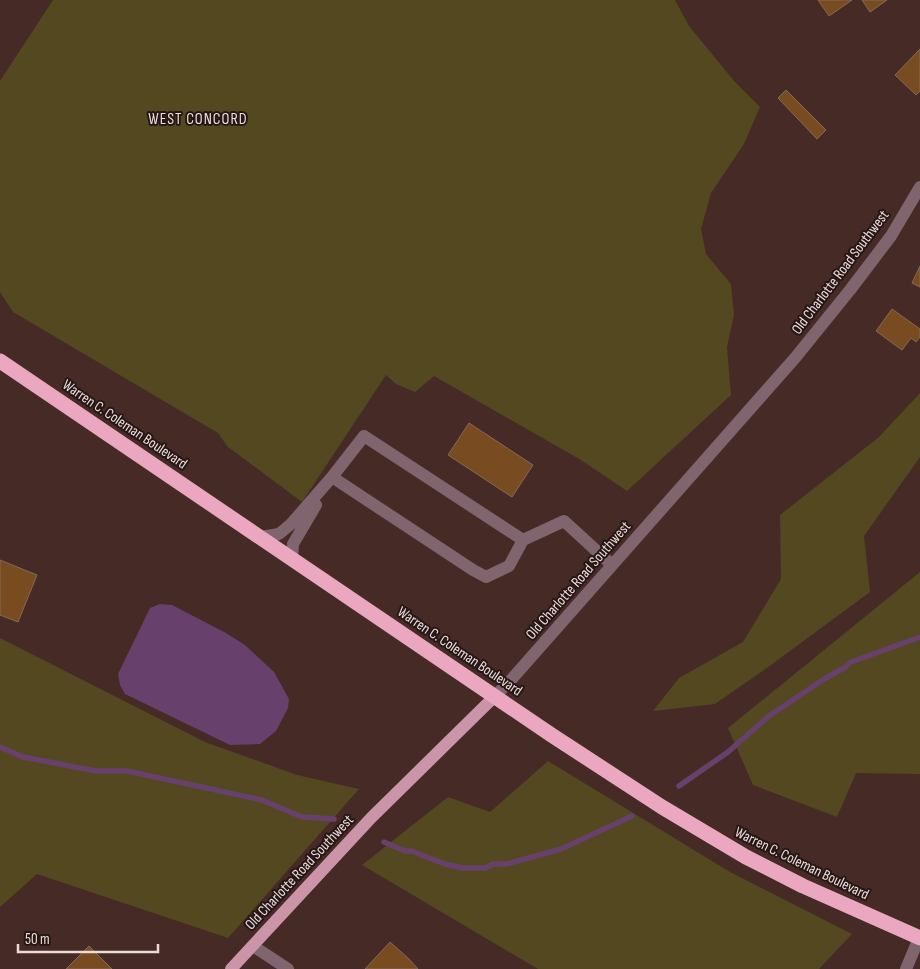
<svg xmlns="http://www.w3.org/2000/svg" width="920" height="969" font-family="'Sofia Sans Condensed',sans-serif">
<rect width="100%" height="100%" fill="#462a26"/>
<!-- green -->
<path fill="#534820" d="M53 0H675L689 26 735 82 760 107 744 144 711 193 701 229 706 254 731 284 734 315 727 347 731 395 627 491 581 460 434 376 415 392 396 384 386 375 302 502 228 447 218 433 13 312 0 292V81Z
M920 393V457L864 536 870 592 771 665 715 704 653 711 679 678 743 642 781 579 780 515 879 437Z
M920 572V774L856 773 837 817 753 785 728 728Z
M0 638 205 742 297 775 359 789 228 938 37 874 0 907Z
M548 761 730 872 852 934 819 969H538L362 865 448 797 490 812Z"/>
<!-- water -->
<path fill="#67406b" d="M160 604 172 605 226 633 245 645 274 672 289 699 288 708 276 731 260 744 230 745 125 694 120 685 118 674 150 608Z"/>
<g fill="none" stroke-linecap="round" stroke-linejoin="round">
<!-- stream -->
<path stroke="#67406b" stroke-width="5.5" d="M0 747 23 757 96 771H127L262 800 302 817 334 819
M679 786 728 752 769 716 824 679 844 668 851 662 920 637
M384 842 405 851H411L445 864 462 868H486L493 864H507L561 849 632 816"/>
</g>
<!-- building -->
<path fill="#794b20" stroke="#836b57" d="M818 0H852L829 16Z
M862 0H887L870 12Z
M920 49V91L916 95 895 75Z
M786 90 826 130 817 139 778 98Z
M920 266V287L912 283Z
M892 309 920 329V337L916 342 911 338 902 350 876 331Z
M469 423 533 465 512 497 448 455Z
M0 560 37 575 18 622 0 615Z
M390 942 408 958 418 969H365Z
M89 946 112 969H66Z"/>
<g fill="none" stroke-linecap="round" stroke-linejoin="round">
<!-- minor -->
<path stroke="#80646e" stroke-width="12" d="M332 477 473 570 486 577 509 566 523 540 564 521 612 565
M261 537 279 534 291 524 332 477 364 436 523 540
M292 559 293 544 316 505
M495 696 510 681 795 358 850 290 891 236 920 187
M253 946 288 969
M906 969 919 938"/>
<!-- major -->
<path stroke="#cc94a8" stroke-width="12" d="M231 969 371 818 495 696"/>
<!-- highway -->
<path stroke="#eaa7bf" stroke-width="15" d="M0 361 553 736 662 807 746 857 803 886 920 938"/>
</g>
<g text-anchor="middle" stroke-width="4" stroke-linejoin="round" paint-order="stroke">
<!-- street labels -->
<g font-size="15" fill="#eedbd8" stroke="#241715">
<text transform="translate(840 272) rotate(-53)" y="5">Old Charlotte Road Southwest</text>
<text transform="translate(125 424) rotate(34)" y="5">Warren C. Coleman Boulevard</text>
<text transform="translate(578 580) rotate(-49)" y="5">Old Charlotte Road Southwest</text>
<text transform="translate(460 651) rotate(34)" y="5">Warren C. Coleman Boulevard</text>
<text transform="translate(802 863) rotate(26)" y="5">Warren C. Coleman Boulevard</text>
<text transform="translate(299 872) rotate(-47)" y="5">Old Charlotte Road Southwest</text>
</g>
<!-- neighbourhood labels -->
<g font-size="16" letter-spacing="1" fill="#eedbd8" stroke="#241715">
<text x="198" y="124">WEST CONCORD</text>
</g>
</g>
<!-- scale -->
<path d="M18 944v8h140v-8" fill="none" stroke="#eedbd8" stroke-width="2.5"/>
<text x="25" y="944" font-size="15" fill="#eedbd8" stroke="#241715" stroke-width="4" paint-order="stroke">50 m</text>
</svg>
